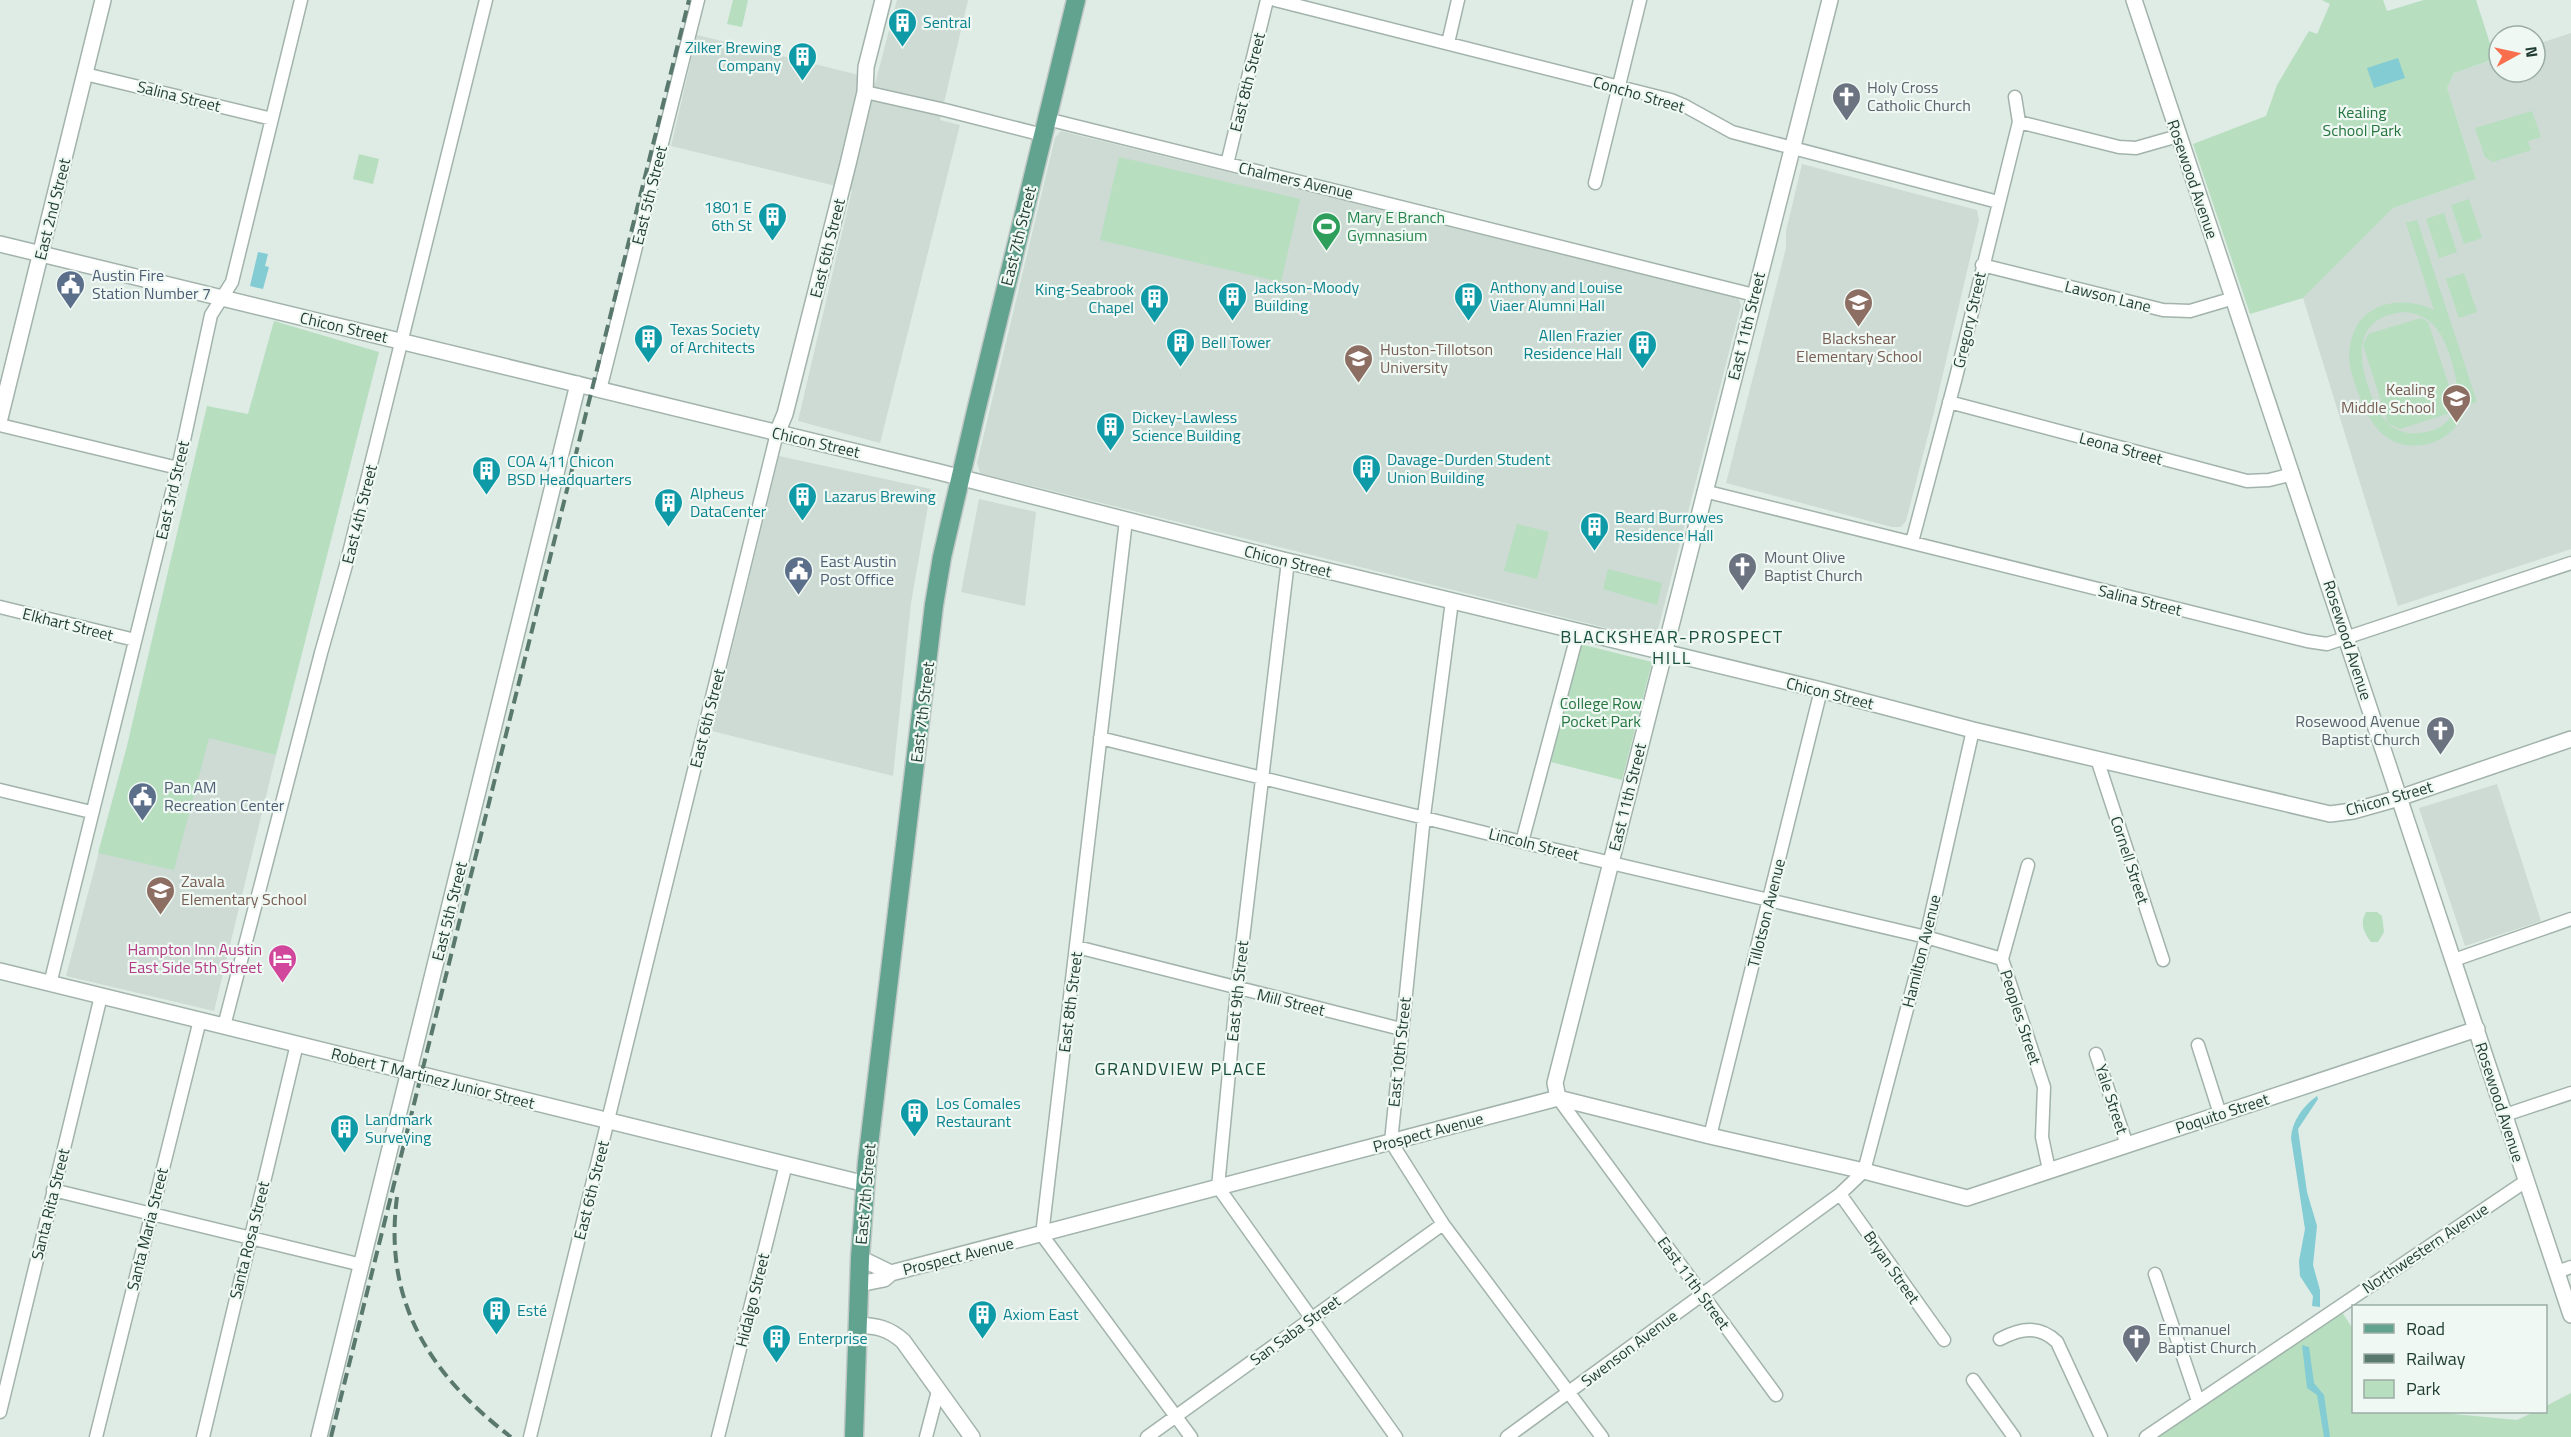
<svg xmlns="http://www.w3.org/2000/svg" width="2571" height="1437" font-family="'Titillium Web',sans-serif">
<rect width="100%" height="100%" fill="#dfebe5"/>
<!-- built -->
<path fill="#cddbd4" d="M897 0H968L940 120 960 125 880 443 798 421 852 190 671 146 697 35 855 74 875 84Z
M2571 33V549L2398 606 2303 298 2393 208 2476 179 2447 88 2454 73 2499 58V72H2535V45Z
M1061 131 1738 298 1741 305 1656 637 1647 638 980 473 977 463 1055 138Z
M1802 164 1977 210 1979 220 1934 412 1906 521 1901 527H1892L1726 483 1786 248V231Z
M779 456 931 489 911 603 893 776 712 731Z
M979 499 1036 512 1025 606 961 592Z
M209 737 276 755 214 1011 66 976 126 750Z
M2497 784 2541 921 2465 946 2419 808Z"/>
<!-- green -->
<path fill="#b6debf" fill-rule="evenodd" d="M733 0H748L742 27 727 24Z
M2322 0H2383L2387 11 2424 0H2476L2495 59 2454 73 2447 88 2476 179 2393 208 2303 298 2250 314 2193 144 2266 116 2277 85 2309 31 2317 34 2330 4Z
M2532 111 2541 137 2528 141 2531 150 2493 162 2485 157 2475 128Z
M359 154 379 159 373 184 353 179Z
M1119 157 1300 199 1281 282 1100 240Z
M2469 199 2482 238 2464 244 2451 205Z
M2444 213 2457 252 2439 258 2426 219Z
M2417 220 2477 402 2468 405C2461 424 2448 439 2427 444 2385 453 2368 421 2356 387 2352 374 2347 361 2350 347 2356 303 2400 294 2434 310L2406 223ZM2404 312C2433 314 2443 334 2451 359 2461 390 2463 429 2420 433 2389 437 2376 411 2368 386 2356 351 2358 316 2404 312Z
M2464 273 2477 312 2459 318 2446 279Z
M2421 318 2428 322 2455 404 2450 413 2400 429 2388 423 2363 345 2368 334Z
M274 321 379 352 276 755 209 738 174 870 98 853 126 750 207 406 248 414Z
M1517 524 1549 532 1537 579 1504 571Z
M1608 569 1662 583 1657 605 1603 589Z
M1580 644 1652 662 1622 780 1551 762Z
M2366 912H2377L2382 916 2384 932 2378 942H2371C2363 932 2360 923 2366 912Z
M2342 1312 2353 1329 2354 1412H2432L2517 1420 2534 1412H2546V1406L2571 1393V1437H2157Z"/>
<!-- water -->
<path fill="#83ccd4" d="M2398 58 2405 78 2374 88 2367 68Z
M258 252 268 254 265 266 269 267 263 289 250 286Z
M2317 1096 2318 1099 2298 1129 2307 1192 2317 1226 2313 1265 2320 1290V1307L2312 1306 2313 1296 2300 1276 2299 1261 2305 1229 2291 1138C2292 1121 2303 1106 2317 1096Z
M2302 1345 2309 1347 2314 1383 2324 1395 2330 1437H2324L2317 1395 2307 1388Z"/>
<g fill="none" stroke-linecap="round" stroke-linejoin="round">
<defs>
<path id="minor" d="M1275 0 1671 100 1685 106 1732 132 1998 202
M1448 43 1458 0
M85 74 272 119
M865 92 945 110 1043 135
M1047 119 1754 295
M2019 122 2119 147 2136 148 2178 136
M1227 164 1267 0
M1595 183 1640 0
M1982 265 2163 310 2190 311 2234 298
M600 390 698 0
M1949 402 2247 481 2269 480 2293 474
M0 425 178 468
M1704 491 2307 641 2327 644 2571 563
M1126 520 1042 1235 1191 1437
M1912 542 1956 377 2019 122 2015 97
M1288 561 1237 989 1218 1187 1396 1437
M1452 601 1424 816 1391 1142 1443 1224 1602 1437
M0 607 135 640
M1100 738 1522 842 1926 937 2002 959
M2097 759 2163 960
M0 790 91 812
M1522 842 1578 632
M2028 865 2002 959 2044 1087 2042 1137 2049 1170
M1077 947 1401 1029
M2454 960 2571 919
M50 984 178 468 211 315 232 282 301 0
M224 1026 321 653 346 565 486 0
M2198 1045 2220 1114
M2096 1054 2127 1145
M1558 1098 1776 1395
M2505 1115 2571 1093
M1710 1136 1821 690
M53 1190 362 1265
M1840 1194 1944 1340
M2557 1272 2571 1267
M2155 1274 2198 1401
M2000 1339C2021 1328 2039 1325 2057 1342L2101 1437
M1973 1380 2014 1437
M0 1412 101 996
M96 1437 200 1020
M203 1437 297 1044
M530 1437 777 433
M718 1437 786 1164
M926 1437 938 1391
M1147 1437 1443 1224
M1507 1437 1840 1194 1864 1171 1926 937 1973 730
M2146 1437 2526 1181"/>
<path id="tertiary" d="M2134 0 2571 1315
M0 244 939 472 1283 560 1821 690 1973 730 2330 814 2353 811 2399 798 2571 739
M0 418 103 0
M777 433 785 414 848 164 865 92 866 67 883 0
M0 971 866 1184
M1558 1098 1555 1083 1830 0
M860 1258 891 1273
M859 1284 884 1279 891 1273 1558 1098 1710 1136 1864 1171 1967 1198 2477 1029
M858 1325C877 1326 888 1328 903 1341L972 1437
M319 1437 578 384"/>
<path id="primary" d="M854 1437 860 1258 867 1162 934 605 942 557 976 411 1076 0"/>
</defs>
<!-- minor casing -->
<use href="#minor" stroke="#a2b3ac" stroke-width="15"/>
<!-- tertiary casing -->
<use href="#tertiary" stroke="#a2b3ac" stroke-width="18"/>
<!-- primary casing -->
<use href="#primary" stroke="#c0c8c6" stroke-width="21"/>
<!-- minor -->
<use href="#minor" stroke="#fff" stroke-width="12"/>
<!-- tertiary -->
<use href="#tertiary" stroke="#fff" stroke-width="15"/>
<!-- primary -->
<use href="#primary" stroke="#61a38f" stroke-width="18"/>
<!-- rail -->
<path stroke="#59786e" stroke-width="4" stroke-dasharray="12 6" stroke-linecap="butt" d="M397 1197C383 1302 430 1375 511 1437
M331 1437 689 0"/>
</g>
<!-- icons -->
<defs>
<symbol id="building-pin" viewBox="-11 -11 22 30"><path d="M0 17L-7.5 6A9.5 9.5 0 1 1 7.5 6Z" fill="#0f9aa8" stroke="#eff8f3"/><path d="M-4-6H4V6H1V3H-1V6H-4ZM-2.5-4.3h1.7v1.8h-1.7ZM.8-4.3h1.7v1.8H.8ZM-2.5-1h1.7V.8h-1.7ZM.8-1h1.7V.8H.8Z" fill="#fff"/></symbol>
<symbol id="church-pin" viewBox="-11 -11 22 30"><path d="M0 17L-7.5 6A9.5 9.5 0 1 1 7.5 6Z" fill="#6b7280" stroke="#eff8f3"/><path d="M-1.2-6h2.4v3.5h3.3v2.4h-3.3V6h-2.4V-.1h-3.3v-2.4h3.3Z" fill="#fff"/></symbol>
<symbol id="stadium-pin" viewBox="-11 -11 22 30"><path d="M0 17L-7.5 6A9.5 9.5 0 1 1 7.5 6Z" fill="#2e9e5b" stroke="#eff8f3"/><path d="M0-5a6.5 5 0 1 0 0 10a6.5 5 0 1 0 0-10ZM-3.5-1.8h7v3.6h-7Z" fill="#fff"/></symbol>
<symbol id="civic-pin" viewBox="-11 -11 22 30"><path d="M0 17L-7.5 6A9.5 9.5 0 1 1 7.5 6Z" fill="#5c6f8a" stroke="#eff8f3"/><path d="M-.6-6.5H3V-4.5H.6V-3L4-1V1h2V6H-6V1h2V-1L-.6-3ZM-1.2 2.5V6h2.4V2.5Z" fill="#fff"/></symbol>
<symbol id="school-pin" viewBox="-11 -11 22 30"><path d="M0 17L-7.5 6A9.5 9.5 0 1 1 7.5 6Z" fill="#8d6e63" stroke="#eff8f3"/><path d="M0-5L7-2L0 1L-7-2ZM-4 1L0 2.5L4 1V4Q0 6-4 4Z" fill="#fff"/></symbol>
<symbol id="university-pin" viewBox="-11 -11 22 30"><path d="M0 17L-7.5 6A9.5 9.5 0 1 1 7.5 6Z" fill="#8d6e63" stroke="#eff8f3"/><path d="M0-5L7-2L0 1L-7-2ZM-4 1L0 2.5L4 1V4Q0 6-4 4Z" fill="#fff"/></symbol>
<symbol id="hotel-pin" viewBox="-11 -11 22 30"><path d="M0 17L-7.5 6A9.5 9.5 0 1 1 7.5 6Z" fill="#d1479c" stroke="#eff8f3"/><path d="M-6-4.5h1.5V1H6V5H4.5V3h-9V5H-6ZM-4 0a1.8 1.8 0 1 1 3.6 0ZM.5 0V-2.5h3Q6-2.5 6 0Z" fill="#fff"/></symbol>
</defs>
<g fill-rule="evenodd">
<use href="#building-pin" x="886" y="6" width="33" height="45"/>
<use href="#building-pin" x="786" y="40" width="33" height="45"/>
<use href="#church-pin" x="1830" y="80" width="33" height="45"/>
<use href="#building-pin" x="756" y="200" width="33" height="45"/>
<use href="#stadium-pin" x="1310" y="210" width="33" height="45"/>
<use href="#civic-pin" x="54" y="268" width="33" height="45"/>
<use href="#building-pin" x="1216" y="280" width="33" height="45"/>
<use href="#building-pin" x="1452" y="280" width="33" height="45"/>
<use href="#building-pin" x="1138" y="282" width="33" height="45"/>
<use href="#school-pin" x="1842" y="286" width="33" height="45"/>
<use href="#building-pin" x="632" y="322" width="33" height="45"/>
<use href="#building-pin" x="1164" y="326" width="33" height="45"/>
<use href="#building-pin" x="1626" y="328" width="33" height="45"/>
<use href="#university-pin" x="1342" y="342" width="33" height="45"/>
<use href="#school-pin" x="2440" y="382" width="33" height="45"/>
<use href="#building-pin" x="1094" y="410" width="33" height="45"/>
<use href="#building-pin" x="1350" y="452" width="33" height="45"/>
<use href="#building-pin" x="470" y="454" width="33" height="45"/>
<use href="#building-pin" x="786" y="480" width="33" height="45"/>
<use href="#building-pin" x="652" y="486" width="33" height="45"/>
<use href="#building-pin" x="1578" y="510" width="33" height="45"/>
<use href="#church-pin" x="1726" y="550" width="33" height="45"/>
<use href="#civic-pin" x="782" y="554" width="33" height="45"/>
<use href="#church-pin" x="2424" y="714" width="33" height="45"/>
<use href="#civic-pin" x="126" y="780" width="33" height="45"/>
<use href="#school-pin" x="144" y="874" width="33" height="45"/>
<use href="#hotel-pin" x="266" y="942" width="33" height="45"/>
<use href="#building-pin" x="898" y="1096" width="33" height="45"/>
<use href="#building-pin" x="328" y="1112" width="33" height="45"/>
<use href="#building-pin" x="480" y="1294" width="33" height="45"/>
<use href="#building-pin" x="966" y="1298" width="33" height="45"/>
<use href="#building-pin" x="760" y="1322" width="33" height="45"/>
<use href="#church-pin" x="2120" y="1322" width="33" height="45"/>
</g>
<g text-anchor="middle" stroke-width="4.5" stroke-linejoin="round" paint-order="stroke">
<!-- culture labels -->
<g font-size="16" fill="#0d838f" stroke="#eff8f3" text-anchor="start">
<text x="923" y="28">Sentral</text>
<text x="781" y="53" text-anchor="end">Zilker Brewing<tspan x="781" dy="18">Company</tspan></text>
<text x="752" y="213" text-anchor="end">1801 E<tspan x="752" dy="18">6th St</tspan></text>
<text x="1254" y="293">Jackson-Moody<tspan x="1254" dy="18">Building</tspan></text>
<text x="1490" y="293">Anthony and Louise<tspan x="1490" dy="18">Viaer Alumni Hall</tspan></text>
<text x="1134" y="295" text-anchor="end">King-Seabrook<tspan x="1134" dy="18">Chapel</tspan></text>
<text x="670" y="335">Texas Society<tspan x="670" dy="18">of Architects</tspan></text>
<text x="1622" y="341" text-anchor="end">Allen Frazier<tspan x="1622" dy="18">Residence Hall</tspan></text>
<text x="1201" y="348">Bell Tower</text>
<text x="1132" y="423">Dickey-Lawless<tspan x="1132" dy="18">Science Building</tspan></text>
<text x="1387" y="465">Davage-Durden Student<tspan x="1387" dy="18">Union Building</tspan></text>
<text x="507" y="467">COA 411 Chicon<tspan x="507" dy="18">BSD Headquarters</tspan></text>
<text x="690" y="499">Alpheus<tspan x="690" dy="18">DataCenter</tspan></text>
<text x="824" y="502">Lazarus Brewing</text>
<text x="1615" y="523">Beard Burrowes<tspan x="1615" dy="18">Residence Hall</tspan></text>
<text x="936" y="1109">Los Comales<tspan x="936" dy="18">Restaurant</tspan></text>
<text x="365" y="1125">Landmark<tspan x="365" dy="18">Surveying</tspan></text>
<text x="517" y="1316">Esté</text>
<text x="1003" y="1320">Axiom East</text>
<text x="798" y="1344">Enterprise</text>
</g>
<!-- street labels -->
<g font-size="16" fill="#1f3c32" stroke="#eff8f3">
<text transform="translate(1247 82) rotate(-76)" y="6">East 8th Street</text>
<text transform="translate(1639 94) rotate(16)" y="6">Concho Street</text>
<text transform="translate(179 96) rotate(14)" y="6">Salina Street</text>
<text transform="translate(2193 179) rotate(71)" y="6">Rosewood Avenue</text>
<text transform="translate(1296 180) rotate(13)" y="6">Chalmers Avenue</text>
<text transform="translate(649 195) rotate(-76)" y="6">East 5th Street</text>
<text transform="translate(52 209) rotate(-76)" y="6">East 2nd Street</text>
<text transform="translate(1018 236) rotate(-76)" y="6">East 7th Street</text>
<text transform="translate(827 248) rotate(-76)" y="6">East 6th Street</text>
<text transform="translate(2108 296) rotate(14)" y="6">Lawson Lane</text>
<text transform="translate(1969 320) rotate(-77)" y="6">Gregory Street</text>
<text transform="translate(1746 326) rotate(-76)" y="6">East 11th Street</text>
<text transform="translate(344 327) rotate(13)" y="6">Chicon Street</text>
<text transform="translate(816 442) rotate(13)" y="6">Chicon Street</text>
<text transform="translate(2121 448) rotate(15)" y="6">Leona Street</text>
<text transform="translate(172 490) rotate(-77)" y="6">East 3rd Street</text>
<text transform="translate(359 514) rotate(-76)" y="6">East 4th Street</text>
<text transform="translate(1288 561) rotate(14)" y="6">Chicon Street</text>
<text transform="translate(2140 600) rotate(14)" y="6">Salina Street</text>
<text transform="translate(68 624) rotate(14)" y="6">Elkhart Street</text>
<text transform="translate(2348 640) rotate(72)" y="6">Rosewood Avenue</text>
<text transform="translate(1830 693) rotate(14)" y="6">Chicon Street</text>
<text transform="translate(922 712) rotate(-83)" y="6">East 7th Street</text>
<text transform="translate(707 718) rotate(-76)" y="6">East 6th Street</text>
<text transform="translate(1627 797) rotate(-76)" y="6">East 11th Street</text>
<text transform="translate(2389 798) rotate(-16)" y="6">Chicon Street</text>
<text transform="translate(1534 844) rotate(14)" y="6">Lincoln Street</text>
<text transform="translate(2130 860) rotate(72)" y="6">Cornell Street</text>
<text transform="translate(449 911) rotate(-76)" y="6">East 5th Street</text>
<text transform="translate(1766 913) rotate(-76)" y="6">Tillotson Avenue</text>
<text transform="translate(1921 951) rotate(-76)" y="6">Hamilton Avenue</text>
<text transform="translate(1237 991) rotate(-84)" y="6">East 9th Street</text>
<text transform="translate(1070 1002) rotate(-83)" y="6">East 8th Street</text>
<text transform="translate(1291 1002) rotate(14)" y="6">Mill Street</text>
<text transform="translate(2021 1017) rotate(72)" y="6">Peoples Street</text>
<text transform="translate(1399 1052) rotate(-84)" y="6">East 10th Street</text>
<text transform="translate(433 1078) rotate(14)" y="6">Robert T Martinez Junior Street</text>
<text transform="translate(2112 1099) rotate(72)" y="6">Yale Street</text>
<text transform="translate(2500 1102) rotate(72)" y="6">Rosewood Avenue</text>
<text transform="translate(2222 1113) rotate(-18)" y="6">Poquito Street</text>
<text transform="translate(1428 1132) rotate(-15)" y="6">Prospect Avenue</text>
<text transform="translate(591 1190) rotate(-76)" y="6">East 6th Street</text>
<text transform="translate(865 1194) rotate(-85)" y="6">East 7th Street</text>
<text transform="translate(50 1204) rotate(-76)" y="6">Santa Rita Street</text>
<text transform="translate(147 1229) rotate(-76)" y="6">Santa Maria Street</text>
<text transform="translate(249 1240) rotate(-76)" y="6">Santa Rosa Street</text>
<text transform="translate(2425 1248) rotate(-34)" y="6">Northwestern Avenue</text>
<text transform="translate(958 1256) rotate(-14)" y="6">Prospect Avenue</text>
<text transform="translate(1892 1267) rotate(55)" y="6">Bryan Street</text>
<text transform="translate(1694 1283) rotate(54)" y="6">East 11th Street</text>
<text transform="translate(752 1300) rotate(-76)" y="6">Hidalgo Street</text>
<text transform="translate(1295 1330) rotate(-36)" y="6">San Saba Street</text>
<text transform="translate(1629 1348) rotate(-37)" y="6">Swenson Avenue</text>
</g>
<!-- worship labels -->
<g font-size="16" fill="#5b616d" stroke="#eff8f3" text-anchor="start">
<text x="1867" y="93">Holy Cross<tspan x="1867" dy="18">Catholic Church</tspan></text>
<text x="1764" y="563">Mount Olive<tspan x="1764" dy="18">Baptist Church</tspan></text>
<text x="2420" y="727" text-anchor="end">Rosewood Avenue<tspan x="2420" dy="18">Baptist Church</tspan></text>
<text x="2158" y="1335">Emmanuel<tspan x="2158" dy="18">Baptist Church</tspan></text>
</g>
<!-- park labels -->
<g font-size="16" fill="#277541" stroke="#eff8f3">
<text x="2362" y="118">Kealing<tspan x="2362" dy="18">School Park</tspan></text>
<text x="1601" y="709">College Row<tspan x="1601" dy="18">Pocket Park</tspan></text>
</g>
<!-- leisure labels -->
<g font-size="16" fill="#27864d" stroke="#eff8f3" text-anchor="start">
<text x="1347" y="223">Mary E Branch<tspan x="1347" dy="18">Gymnasium</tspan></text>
</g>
<!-- service labels -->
<g font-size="16" fill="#4e5e75" stroke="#eff8f3" text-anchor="start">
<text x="92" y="281">Austin Fire<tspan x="92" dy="18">Station Number 7</tspan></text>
<text x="820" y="567">East Austin<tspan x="820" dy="18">Post Office</tspan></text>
<text x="164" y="793">Pan AM<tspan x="164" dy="18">Recreation Center</tspan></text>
</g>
<!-- education labels -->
<g font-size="16" fill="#785e54" stroke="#eff8f3" text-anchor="start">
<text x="1859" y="344" text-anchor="middle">Blackshear<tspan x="1859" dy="18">Elementary School</tspan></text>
<text x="1380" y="355">Huston-Tillotson<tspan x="1380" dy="18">University</tspan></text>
<text x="2435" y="395" text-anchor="end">Kealing<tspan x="2435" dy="18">Middle School</tspan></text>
<text x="181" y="887">Zavala<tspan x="181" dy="18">Elementary School</tspan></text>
</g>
<!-- hotel labels -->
<g font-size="16" fill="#b23c85" stroke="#eff8f3" text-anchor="end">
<text x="262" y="955">Hampton Inn Austin<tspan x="262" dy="18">East Side 5th Street</tspan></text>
</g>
<!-- neighbourhood labels -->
<g font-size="18" letter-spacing="1.5" fill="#1a4f3f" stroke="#eff8f3">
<text x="1672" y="643">BLACKSHEAR-PROSPECT<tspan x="1672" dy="21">HILL</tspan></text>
<text x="1181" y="1075">GRANDVIEW PLACE</text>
</g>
</g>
<!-- legend -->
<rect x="2352" y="1305" width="195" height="108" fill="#eff8f3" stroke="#9cada6" stroke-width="1.5"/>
<rect x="2364" y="1324" width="30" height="9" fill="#61a38f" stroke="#9cada6" stroke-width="1.5"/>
<text x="2406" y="1335" font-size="18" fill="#1f3c32">Road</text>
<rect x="2364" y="1354" width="30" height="9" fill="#59786e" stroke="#9cada6" stroke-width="1.5"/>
<text x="2406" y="1365" font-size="18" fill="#1f3c32">Railway</text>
<rect x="2364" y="1380" width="30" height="18" fill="#b6debf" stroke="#9cada6" stroke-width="1.5"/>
<text x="2406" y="1395" font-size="18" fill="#1f3c32">Park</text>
<!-- north arrow -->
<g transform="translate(2517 54) rotate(82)"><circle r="28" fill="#eff8f3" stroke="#9cada6" stroke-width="1.5"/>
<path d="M0-4.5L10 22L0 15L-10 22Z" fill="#f96f4e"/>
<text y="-9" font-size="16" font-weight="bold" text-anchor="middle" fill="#1f3c32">N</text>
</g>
</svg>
